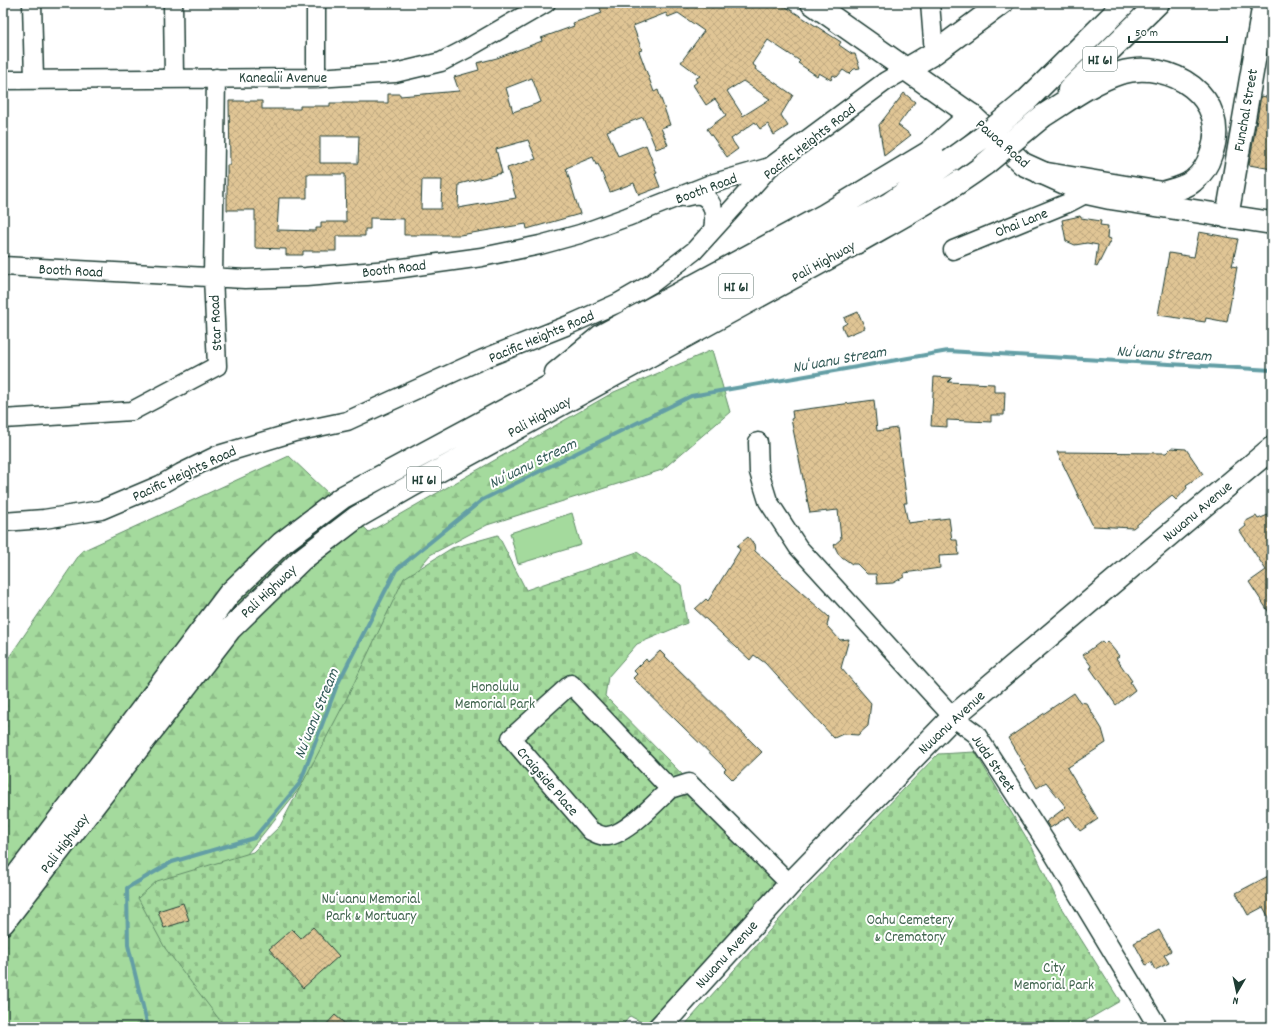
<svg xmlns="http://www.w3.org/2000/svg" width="1275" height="1030" font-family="Dekko,sans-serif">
<defs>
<pattern id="forest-firs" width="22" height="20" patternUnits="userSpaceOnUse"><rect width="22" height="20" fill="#a4da9d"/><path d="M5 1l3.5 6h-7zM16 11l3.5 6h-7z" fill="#8dbc88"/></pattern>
<pattern id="cemetery-stones" width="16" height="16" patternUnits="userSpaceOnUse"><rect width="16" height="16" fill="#a4da9d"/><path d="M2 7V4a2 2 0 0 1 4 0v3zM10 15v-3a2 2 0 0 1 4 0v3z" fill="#8dbc88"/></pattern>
<pattern id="building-cross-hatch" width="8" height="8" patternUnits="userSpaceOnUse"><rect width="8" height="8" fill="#e0c595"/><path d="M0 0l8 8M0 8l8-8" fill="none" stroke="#c0aa81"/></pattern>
</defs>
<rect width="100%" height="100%" fill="#fff"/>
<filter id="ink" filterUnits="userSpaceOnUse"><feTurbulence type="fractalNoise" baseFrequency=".025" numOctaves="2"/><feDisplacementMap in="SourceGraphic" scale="8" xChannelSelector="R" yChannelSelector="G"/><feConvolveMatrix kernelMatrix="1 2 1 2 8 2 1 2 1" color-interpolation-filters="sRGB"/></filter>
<g filter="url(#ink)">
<!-- forest -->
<path fill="url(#forest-firs)" stroke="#628c68" d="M712 350 730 412 662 470 487 525 430 555 409 580 319 764 227 879 228 1027H3V666L82 551 289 456 369 532 614 392Z"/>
<!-- cemetery -->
<path fill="url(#cemetery-stones)" stroke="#628c68" d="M498 535 526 590 637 552 681 585 687 623 637 644 608 677 605 696 790 884 645 1024 630 1016 621 1027H225L165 948 138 898 157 881 253 852 280 826 345 702 404 578 452 548Z
M975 752 1032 847 1060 906 1120 1001 1075 1027H683L804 892 938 754Z"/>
<!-- pitch -->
<path fill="#a4da9d" stroke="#628c68" d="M572 513 581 545 518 564 510 533Z"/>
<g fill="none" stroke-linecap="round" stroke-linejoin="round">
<!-- stream -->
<path stroke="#639ea5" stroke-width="4" d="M148 1027 128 945 127 888 172 862 254 838 300 783 337 685 396 570 482 500 691 396 948 351 1272 370"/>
</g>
<!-- building -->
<path fill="url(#building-cross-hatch)" stroke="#1f3d34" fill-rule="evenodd" d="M598 3H780L841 42 839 45 852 54H855L860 68 854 69 849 74 843 70 837 77 833 75 831 80 819 73 817 76 798 63 800 61 768 40 752 64 756 67 755 69 793 95 781 115 788 126 774 135 768 124 760 129 755 122 731 139 738 149 727 157 707 129 726 115 715 99 706 105 693 85 697 82 695 79 700 76 681 62 704 31 678 13 668 17 666 13 633 26 642 50 639 51 654 92 658 90 670 125 661 128 668 145 656 149 643 117 607 131 618 156 646 145 657 173 655 174 660 187 639 195 634 183 610 192 598 164 596 165 593 157 566 168 580 214 527 229 526 224 460 235H404V219L370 218V229H365V236H336V251H303V255H286V249L255 248V210H227V165H230L229 101H262V109H300V106H330V103H388V94H400V96L459 91 454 77 479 70 477 63 497 58 542 41 541 38 574 26 573 23 602 13ZM532 78 541 102 513 112 506 88ZM743 81 770 99 743 116 727 91ZM320 136H359L358 163H320ZM528 140 536 159 507 168 516 198 458 208 459 184 502 173 496 149ZM307 174H345L346 222H321V228H316V231L277 230 279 198H307ZM422 180H442L441 209H421Z
M904 93 915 102 898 125 911 135 884 156 879 125Z
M1261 96 1272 98V169L1249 165Z
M1080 216 1081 218 1101 221 1100 225 1108 226 1107 238 1111 239 1097 267 1095 266 1098 245 1087 243 1075 245 1066 241 1062 220Z
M1199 232 1238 239 1232 266 1237 267 1227 322 1206 318 1205 322 1158 315 1169 253 1194 257Z
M858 312 865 328 846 336 842 326 847 323 844 318Z
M934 377 952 378 948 382 994 384V392H1005L1004 415H991V422L947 420V427L931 426Z
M874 400 877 431 897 428 907 503H904L908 523 949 518 952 540H957L959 555 939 556 940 568 904 573V577L893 583 877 584 876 574H867L857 564H852L839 555 834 545 841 539 838 510 810 513 791 419 793 418 792 411Z
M1171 448 1186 449 1203 474 1186 485 1187 488 1176 500 1172 496 1133 528 1093 526 1057 452 1166 453Z
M1268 515 1272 521V617L1249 582 1266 570 1240 531 1246 526 1244 522 1256 516 1258 519Z
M748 537 754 544 755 551 829 617 827 626 840 640 849 639 841 668 871 703 868 726 858 735 843 734 834 738 765 663 754 655 750 660 695 609 706 599 708 601 740 550 737 546Z
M1102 641 1104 644 1107 641 1119 656 1116 658 1132 681 1130 682 1135 690 1116 705 1090 668 1092 667 1083 655Z
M660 651 762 752 733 780 724 771 726 769 633 678 637 674 634 671 646 659 648 662Z
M1074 693 1080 702 1086 703 1102 729 1106 743 1067 768 1098 819 1080 831 1069 816 1050 828 1046 822 1066 807 1046 782 1037 788 1008 738Z
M1272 874V923L1263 907 1248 915 1236 893Z
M183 903 189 920 164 928 158 911Z
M313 927 339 956 303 988 269 949 292 929 301 938Z
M1159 930 1171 951 1164 955 1169 963 1155 970 1151 962 1146 965 1134 943Z
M335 1015 349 1027H324Z"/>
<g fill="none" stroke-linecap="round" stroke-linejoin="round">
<defs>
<path id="minor" d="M32 3 34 79
M173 3 174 78
M316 3V78
M930 3 934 53
M3 80 316 78 395 73 441 62 468 48 546 3
M684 197C689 196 697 193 703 196 715 202 715 218 713 230
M953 250 1068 203 1087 193
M3 266 245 279 306 277 388 270 482 257 540 245 580 234 627 217 711 184 770 167
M3 419 132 411 217 366 213 276 216 78
M758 442 759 472 768 501 798 547 953 717 976 734 1053 853 1158 1027
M3 522 44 519 101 510 160 485 181 473 218 455 295 432 347 421 483 359 571 324 618 303 651 284 694 251 770 167 886 81 905 70
M571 684 670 789C656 802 627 834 608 836 602 837 596 833 591 831L511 738Z
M670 789 689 783 790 884"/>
<path id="major" d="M812 3 971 115 1023 164 1087 193 1110 198 1272 223
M905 70 934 53 1002 3
M1227 217 1264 3
M660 1027 790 884 953 717 1272 448"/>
<path id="highway" d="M1069 90 1158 3
M1026 101 1125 3
M1041 173 1162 193C1172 190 1185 188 1193 181 1202 174 1208 164 1211 154 1232 98 1170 58 1120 73 1092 82 1067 101 1043 116
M556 373 601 336 825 215 928 153 971 115
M3 894 229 594 282 543 343 497 889 204 950 161
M3 923 230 629 301 560 357 517 411 486 852 245C897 219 943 195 985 164"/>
</defs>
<!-- minor casing -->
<use href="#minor" stroke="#1f3d34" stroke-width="21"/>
<!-- major casing -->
<use href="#major" stroke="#1f3d34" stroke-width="25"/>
<!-- highway casing -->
<use href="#highway" stroke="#1f3d34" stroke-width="25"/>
<!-- minor -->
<use href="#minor" stroke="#fff" stroke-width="18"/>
<!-- major -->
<use href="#major" stroke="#fff" stroke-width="22"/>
<!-- highway -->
<use href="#highway" stroke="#fff" stroke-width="22"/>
<defs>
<path id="highway-bridge" d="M950 161 982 138 1026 101
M985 164 1043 116"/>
</defs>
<!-- highway-bridge casing -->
<use href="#highway-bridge" stroke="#1f3d34" stroke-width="25" stroke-linecap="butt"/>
<!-- highway-bridge -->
<use href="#highway-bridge" stroke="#fff" stroke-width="22"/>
</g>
</g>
<g text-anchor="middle" stroke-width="4" stroke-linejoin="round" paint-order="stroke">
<!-- shield labels -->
<g fill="#fff" stroke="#627771" stroke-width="1">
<rect x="1083" y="47" width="34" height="24" rx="3"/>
<rect x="719" y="274" width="34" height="24" rx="3"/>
<rect x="407" y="467" width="34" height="24" rx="3"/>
</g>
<g font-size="14" font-weight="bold" fill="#1f3d34">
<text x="1100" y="64">HI 61</text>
<text x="736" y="291">HI 61</text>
<text x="424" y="484">HI 61</text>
</g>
<!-- street labels -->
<g font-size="15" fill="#1f3d34" stroke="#fff">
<text x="283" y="82">Kanealii Avenue</text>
<text transform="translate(1245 110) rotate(-80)" y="5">Funchal Street</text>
<text transform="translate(809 141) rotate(-38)" y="5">Pacific Heights Road</text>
<text transform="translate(1003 143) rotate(41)" y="5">Pauoa Road</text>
<text transform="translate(706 188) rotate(-20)" y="5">Booth Road</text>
<text transform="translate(1021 222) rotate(-22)" y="5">Ohai Lane</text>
<text transform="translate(823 261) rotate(-29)" y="5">Pali Highway</text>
<text transform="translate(394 268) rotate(-7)" y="5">Booth Road</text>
<text transform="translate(71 270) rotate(3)" y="5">Booth Road</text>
<text transform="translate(215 323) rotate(-93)" y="5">Star Road</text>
<text transform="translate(541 336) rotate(-23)" y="5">Pacific Heights Road</text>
<text transform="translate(539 416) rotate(-29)" y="5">Pali Highway</text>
<text transform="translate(184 473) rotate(-25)" y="5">Pacific Heights Road</text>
<text transform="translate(1197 511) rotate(-40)" y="5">Nuuanu Avenue</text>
<text transform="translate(268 591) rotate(-43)" y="5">Pali Highway</text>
<text transform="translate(951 722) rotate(-43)" y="5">Nuuanu Avenue</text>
<text transform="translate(994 763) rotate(56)" y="5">Judd Street</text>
<text transform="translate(548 781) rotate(49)" y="5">Craigside Place</text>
<text transform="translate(64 843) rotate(-53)" y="5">Pali Highway</text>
<text transform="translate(726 954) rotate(-48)" y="5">Nuuanu Avenue</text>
</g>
<!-- park labels -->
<g font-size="15" fill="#40644e" stroke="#fff">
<text x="495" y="691">Honolulu<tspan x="495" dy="17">Memorial Park</tspan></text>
<text x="371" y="903">Nuʻuanu Memorial<tspan x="371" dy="17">Park &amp; Mortuary</tspan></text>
<text x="910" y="924">Oahu Cemetery<tspan x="910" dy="17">&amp; Crematory</tspan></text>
<text x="1054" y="972">City<tspan x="1054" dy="17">Memorial Park</tspan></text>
</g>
<!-- water labels -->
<g font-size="16" font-style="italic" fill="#365d5a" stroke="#fff">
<text transform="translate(1164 352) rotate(3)" y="6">Nuʻuanu Stream</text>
<text transform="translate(839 358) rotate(-10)" y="6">Nuʻuanu Stream</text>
<text transform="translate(532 462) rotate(-26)" y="6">Nuʻuanu Stream</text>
<text transform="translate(315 713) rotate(-68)" y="6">Nuʻuanu Stream</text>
</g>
</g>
<!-- margin -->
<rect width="1275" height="1030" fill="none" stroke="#fff" stroke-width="16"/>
<rect x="8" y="8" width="1259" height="1014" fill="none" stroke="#1f3d34" stroke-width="1.5" filter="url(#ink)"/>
<!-- north arrow -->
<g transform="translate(1237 992) rotate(189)" stroke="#ffffff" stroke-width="3" paint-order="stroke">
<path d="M0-3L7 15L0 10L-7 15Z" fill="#1f3d34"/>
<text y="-6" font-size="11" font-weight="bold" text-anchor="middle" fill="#1f3d34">N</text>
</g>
<!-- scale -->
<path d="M1129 36v6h98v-6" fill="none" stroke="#1f3d34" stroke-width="2"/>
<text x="1135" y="36" font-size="12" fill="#1f3d34" stroke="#ffffff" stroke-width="3" paint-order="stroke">50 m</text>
</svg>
